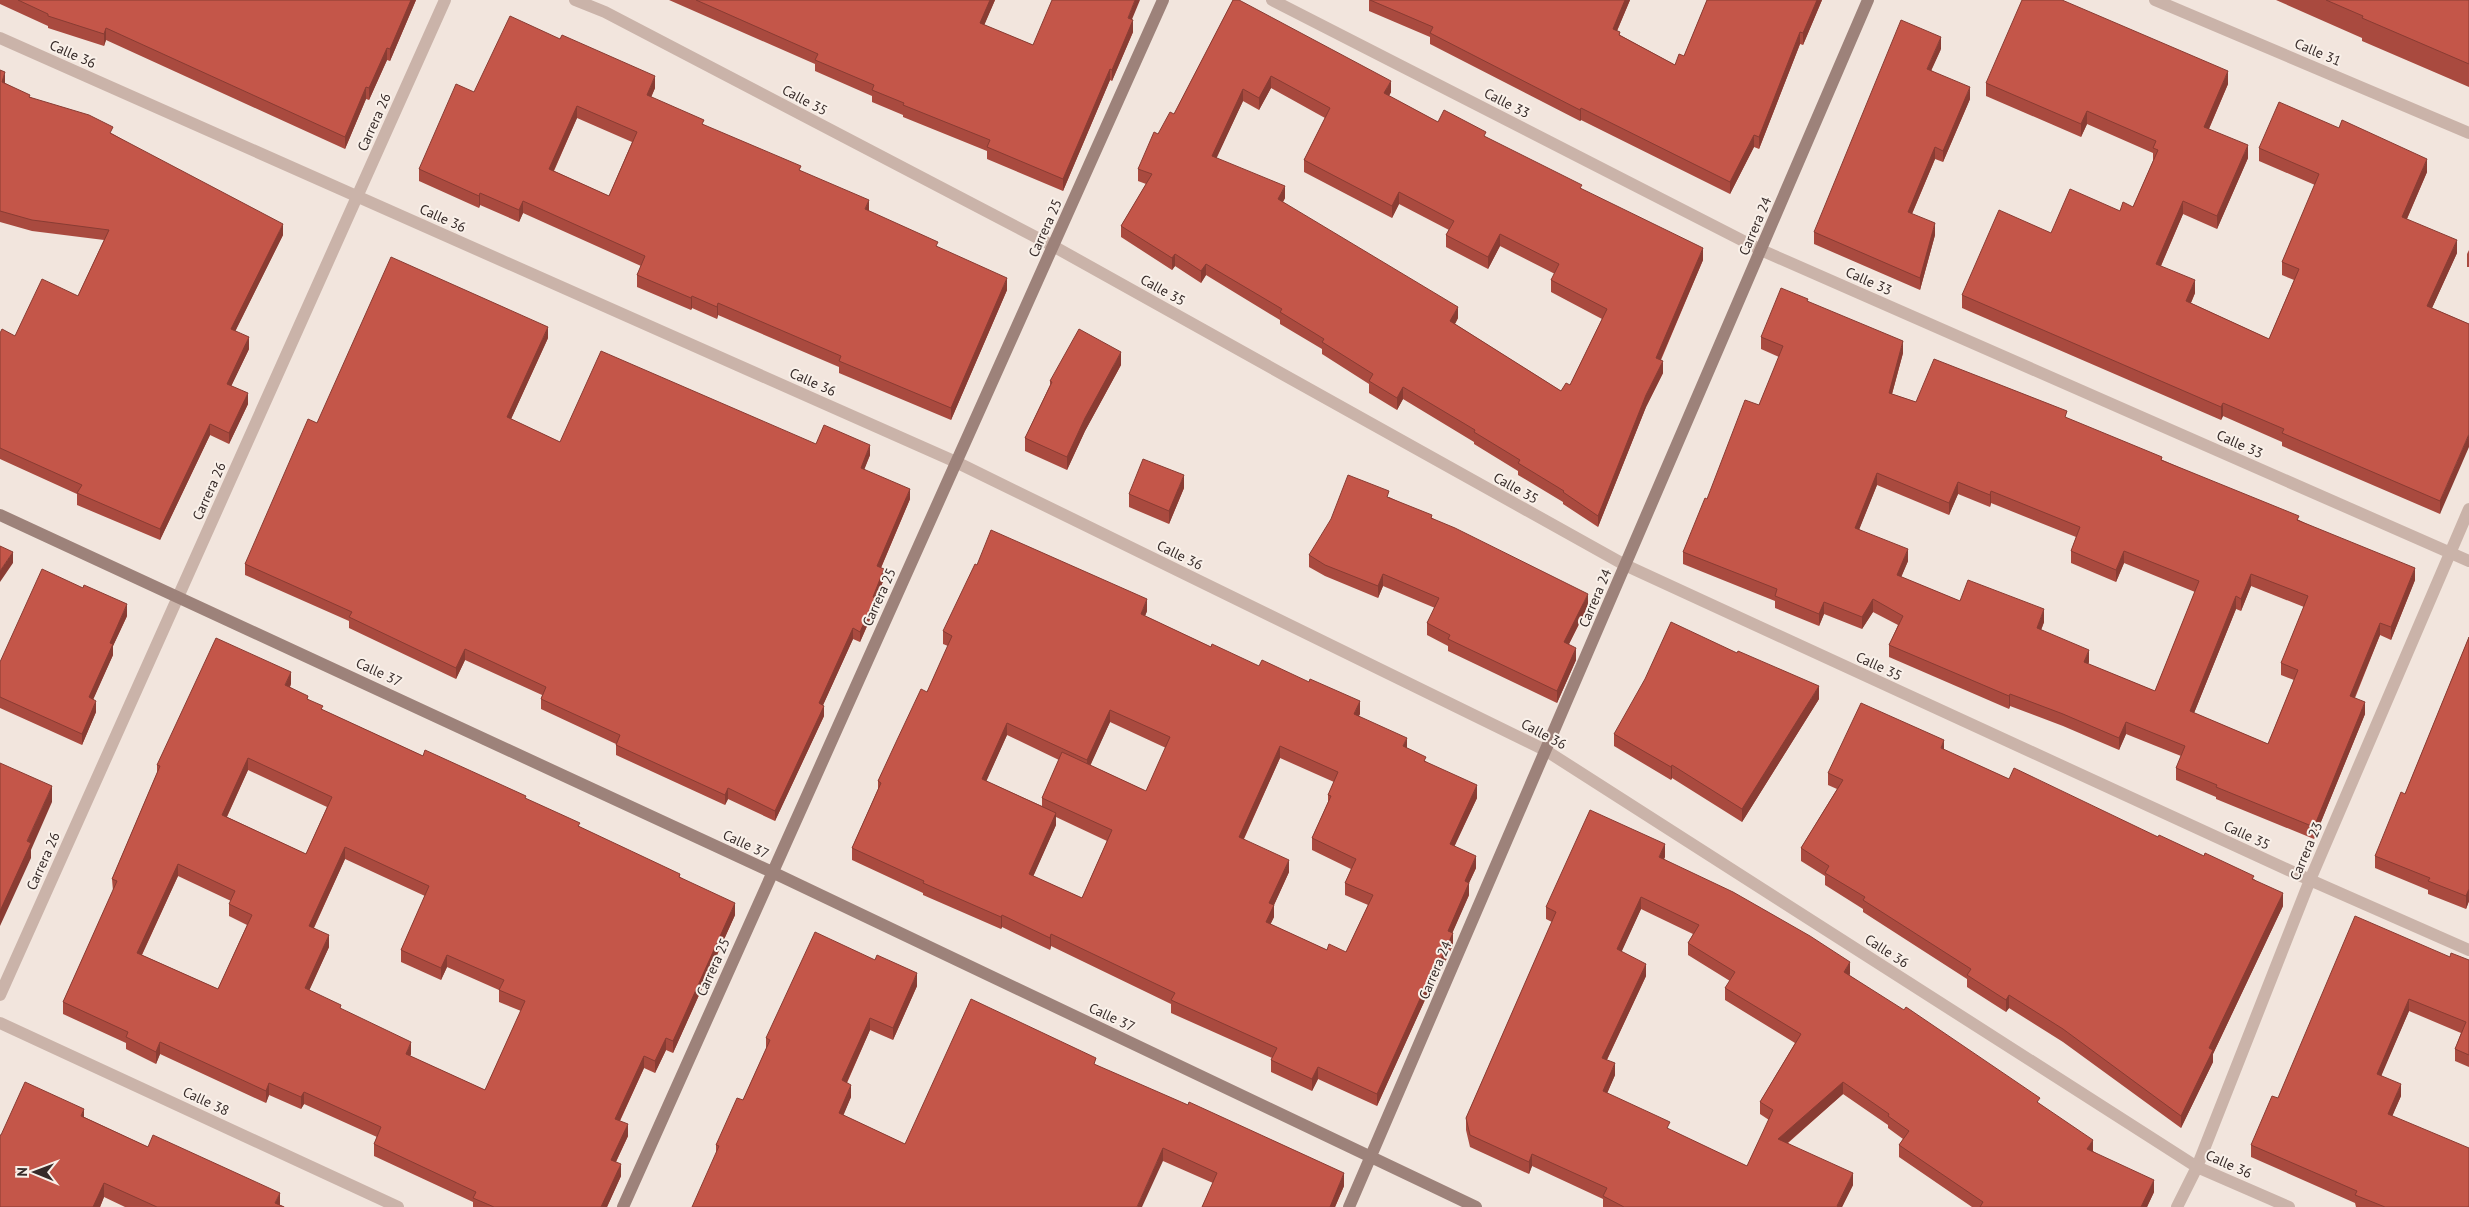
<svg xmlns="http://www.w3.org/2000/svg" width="2469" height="1207" font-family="'PT Sans',sans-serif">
<rect width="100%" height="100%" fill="#f2e5dd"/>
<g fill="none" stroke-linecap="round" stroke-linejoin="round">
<!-- street -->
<path stroke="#cab3a9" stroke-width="12" d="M575 0 605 12 1053 246 1625 565 2310 880 2469 950
M1272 0 1761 250 2469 561
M2155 0 2469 133
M0 38 956 462 1545 750 2197 1167 2289 1207
M0 995 445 0
M0 1023 398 1207
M2177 1207 2197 1167 2310 880 2469 509"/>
<!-- secondary -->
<path stroke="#9d827a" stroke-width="12" d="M0 515 772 872 1476 1207
M623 1207 1163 0
M1349 1207 1868 0"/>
</g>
<!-- wall -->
<path fill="#a94a3f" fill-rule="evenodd" d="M0 0H416L390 61 387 60 369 100 366 99 345 149 106 40 104 46 48 28V26L0 4Z
M669 0H995L984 25 1033 45 1132 20 1133 32 1112 81 1110 80 1063 191 987 159V151L903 117V115L872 102V96L815 71V64Z
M1233 0 1391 92 1389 96 1438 122 1486 137 1582 189 1703 260 1661 360 1663 373 1646 407 1598 527 1563 504V502L1518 475V471L1474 444V442L1403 399 1397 410 1369 393V384L1322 354V349L1280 324V320L1206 275 1201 283 1175 266 1172 270 1121 237V226L1146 184 1138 181V169L1158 134 1174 114ZM1271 88 1325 118 1304 160V172L1392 218 1399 204 1449 230 1446 235V247L1488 269 1500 246 1555 274 1551 280V292L1602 319 1570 385 1561 391 1455 324 1458 318 1283 202 1285 198 1216 158 1243 101 1259 110Z
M1369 0H1630L1617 31 1620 35 1675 65 1684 56 1707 0H1822L1803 45 1800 44 1759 149 1754 147 1730 194 1581 120 1580 121 1430 44V37L1369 11Z
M2276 0H2469V87L2362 41V38Z
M1941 49 1931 70 1970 99 1943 162 1935 159 1912 214 1935 235 1920 290 1814 244V232Z
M0 70 5 83 30 97 113 134 283 235 235 331 249 349 231 386 248 404 229 444 210 435 160 540 77 505V494L0 459V333L15 336 78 296 104 240 32 231 0 222Z
M1986 83 2228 84 2209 129 2248 158 2217 229 2183 214 2161 266 2195 293 2191 303 2269 339 2294 280 2282 275V262L2315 185 2259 161V148L2427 172 2407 219 2457 253 2432 308 2469 324 2440 514 2282 446V442L2223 416 2221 420 1962 308V295L2051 233 2133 207 2153 161V153L2087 124 2081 137 1986 96Z
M655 88 651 97 704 125 801 171 869 211 938 247 1007 290 951 420 839 373V367L718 315 717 319 692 308 691 310 637 287V275L641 266 523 213 519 222 480 205 479 208 419 181V169L474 92ZM577 118 632 142 609 196 554 171Z
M2469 250V267H2467V254Z
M1808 302 1903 353 1892 394 1916 402 2067 418 2299 520 2415 580 2391 640 2380 635 2355 698 2365 714 2314 839 2216 799V797L2176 780V768L2181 756 2126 734 2119 750 2063 726 2010 706 2009 709 1889 657V645L1898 625 1873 612 1862 629 1824 614 1819 626 1775 608V601L1683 564V552L1707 499 1759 405 1779 357 1761 349V337ZM1877 485 1949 515 1958 494 1990 507 1991 503 2076 537 2071 551V563L2116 582 2124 563 2195 592 2155 691 2088 664 2089 662 2041 630 2044 622 1960 601 1901 577 1908 561 1859 529ZM2251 586 2304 607 2281 663V675L2294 680 2268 744 2194 713 2236 609 2241 611Z
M548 338 511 419 560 442 816 444 870 455 864 469 910 499 881 568 884 579 875 601V608L860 642 853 639 823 705 824 716 775 821 728 799 725 805 616 755V744L541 709V699L542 695 465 660 456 679 349 628V621L245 575V564L317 423Z
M1121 365 1085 431 1067 470 1025 451V438L1050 385V381Z
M1184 488 1169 524 1129 507V494Z
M1389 497 1432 518 1588 606 1569 644 1576 660 1557 703 1448 651V646L1427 635V623L1435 608 1383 586 1378 598 1325 576 1309 567V555Z
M1147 611 1145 616 1211 647 1360 714 1358 716 1407 748 1477 798 1454 846 1476 868 1469 883V895L1452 933 1453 945 1431 992 1429 991 1377 1106 1318 1079 1312 1091 1271 1072V1060L1272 1058 1171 1013V1004L1051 946 1050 950 1002 927 1001 929 923 895V893L852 860V848L878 789V781L927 692 948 646 943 644V631ZM1110 722 1166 748 1146 791 1090 765ZM1007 735 1059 760 1042 798V806L986 781ZM1280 758 1334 782 1328 795V802L1312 838V850L1351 869 1345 883V895L1368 905 1346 952 1327 950 1270 924 1274 917V905L1289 872 1244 839ZM1056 817 1107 841 1082 898 1033 876 1056 825Z
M127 616 113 646V655L93 699 96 712 82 745 0 708V662Z
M2469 637V901L2466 909 2428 894V890L2375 868V856L2405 794Z
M291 684 290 687 323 710 423 756 526 799 580 827 680 877 735 915 673 1053 666 1050 655 1073 644 1068 620 1121 628 1136 616 1162 621 1176 607 1207H473V1202L374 1156V1144L377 1137 304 1104 301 1109 269 1095 266 1103 160 1054 156 1064 126 1049V1043L63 1014V1002L113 891 112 879 157 773V765ZM248 770 327 807 306 854 227 817ZM345 859 425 896 401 950V962L441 980 447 967 499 990V1002L521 1011 485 1090 410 1056 411 1054 341 1009 309 990 329 947 314 928ZM178 876 231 901 229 904V916L247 925 218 989 142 955Z
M1819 699 1742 822 1672 778 1671 780 1614 746V734Z
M1944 750 2009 779 2158 837 2254 879 2283 906 2213 1054V1062L2181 1128 2063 1042 2009 1008 2006 1012 1967 987V979L1863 912V909L1825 885V876L1801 861V848L1837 789 1828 785V773Z
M1665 857 1664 859 1850 974 1849 975 2040 1104 2093 1151 2154 1192 2147 1207H1972L1899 1157V1145L1903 1139 1888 1128V1125L1843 1094 1788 1143 1853 1185 1842 1207H1603V1199L1532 1166 1529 1174 1470 1147 1466 1130V1118L1552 922 1546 919V907ZM1641 909 1693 934 1688 943V955L1730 981 1725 988V1000L1795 1043 1760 1102V1114L1769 1120 1747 1166 1670 1130 1607 1093 1615 1075 1607 1060 1646 976 1621 952Z
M2450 957 2469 960V1067L2455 1061V1049L2461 1033 2409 1011 2381 1075 2401 1096 2392 1116 2469 1207H2356L2355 1203 2251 1157V1145Z
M875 960 917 986 893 1040 870 1030 847 1083 851 1097 843 1115 905 1144 1096 1065 1344 1186 1335 1207H1202L1213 1183 1163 1161 716 1153V1145L743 1100 766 1049V1038Z
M84 1117 148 1147 285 1207H125L104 1197 100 1207H0Z"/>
<!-- shaded-wall -->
<path fill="#893c33" d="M411 0H416L390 61V49Z
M990 0H995L980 35V23Z
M1135 0H1140L1128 29V18Z
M1625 0H1630L1613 40V29Z
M1817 0H1822L1803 45V33Z
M1133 20V32L1112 81V70Z
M106 28V40L104 46V34Z
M1800 32V44L1759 149V137Z
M1941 37V49L1927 80V69Z
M387 48V60L369 100V88Z
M1110 69V80L1063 191V179Z
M2228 71V84L2204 140V127Z
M5 72V83L2 93V82Z
M655 76V88L647 107V95Z
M1271 76V88L1259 110V98Z
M1391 81V92L1384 105V93Z
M366 87V99L345 149V137Z
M1970 87V99L1943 162V151Z
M1243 89V101L1212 168V156Z
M577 106V118L549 181V169Z
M1581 108V120L1580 121V110Z
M2087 111V124L2081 137V124Z
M1754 135V147L1730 194V182Z
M2248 145V158L2217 229V216Z
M1935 147V159L1908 223V212Z
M2427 159V172L2402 230V217Z
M1285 186V198L1278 210V199Z
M1399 192V204L1392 218V206Z
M480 193V205L479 208V196Z
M869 200V212L865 209Z
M523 201V213L519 222V210Z
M2183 201V214L2156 277V264Z
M1935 223V235L1920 290V278Z
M283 224V235L231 340V329Z
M1500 234V246L1488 269V257Z
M2457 240V253L2427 319V306Z
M1703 248V260L1656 370V358Z
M1175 254V266L1172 270V258Z
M1206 264V275L1201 283V271Z
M1007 278V290L951 420V408Z
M2195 280V293L2186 314V301Z
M692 296V308L691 310V298Z
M718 303V315L717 319V307Z
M1458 307V318L1450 333V321Z
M548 327V338L507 428V417Z
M249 337V349L227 395V384Z
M1903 341V353L1889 405V393Z
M1121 352V365L1085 431 1067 470V457L1085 418Z
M1663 361V373L1646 407 1598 527V516L1646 395Z
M1403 387V399L1397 410V398Z
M248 393V404L229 444V433Z
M2223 403V416L2221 420V407Z
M210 424V435L160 540V529Z
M2469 434V447L2440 514V501Z
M870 445V455L861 478V468Z
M1877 473V485L1855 540V528Z
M1184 475V488L1169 524V511Z
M1958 482V494L1949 515V503Z
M910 489V499L877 577V566Z
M1991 491V503L1990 507V495Z
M1908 549V561L1897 587V575Z
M2124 551V563L2116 582V570Z
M13 552V563L0 582V571Z
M2415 568V580L2391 640V627Z
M884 569V579L875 601V608L860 642V632Z
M1383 574V586L1378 598V586Z
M2251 574V586L2241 611V599Z
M1588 594V606L1564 654V642Z
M2236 596V609L2190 723V711Z
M1147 599V611L1141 626V614Z
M1873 599V612L1862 629V617Z
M1824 602V614L1819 626V614Z
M127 604V616L113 646V655L89 709V697L110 643Z
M2044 609V622L2037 641V628Z
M2380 623V635L2350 708V696Z
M853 628V639L819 714V703Z
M1576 648V660L1557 703V691Z
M465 649V660L456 679V668Z
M2089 650V662L2084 674V662Z
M291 672V684L285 697V685Z
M1819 686V699L1742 822V809Z
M2010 694V706L2009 709V696Z
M96 701V712L82 745V734Z
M1360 701V714L1354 726V714Z
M2365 702V714L2314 839V827Z
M824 706V716L775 821V811Z
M1110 710V722L1087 773V760Z
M2126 722V734L2119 750V738Z
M1007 723V735L982 791V779Z
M1407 738V750L1403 746Z
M1944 740V753L1941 748Z
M1280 746V758L1239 849V837Z
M248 758V770L222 827V815Z
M1672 765V778L1671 780V767Z
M1477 785V798L1450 856V844Z
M52 786V802L31 850V858L0 926V911L27 841Z
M728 788V799L725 805V795Z
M1056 813V825L1029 886V874Z
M1665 844V857L1659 869V857Z
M345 847V859L309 938V926Z
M1476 856V868L1469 883V895L1448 943V931L1465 881Z
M1289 860V872L1274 905V917L1266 934V922L1269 903Z
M178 864V876L137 965V953Z
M2469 889V901L2466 909V896Z
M2283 893V906L2213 1054V1062L2181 1128V1116L2209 1048Z
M1641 897V909L1617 962V949Z
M735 903V915L673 1053V1041Z
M1002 915V927L1001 929V917Z
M1453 933V945L1431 992V980Z
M1051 934V946L1050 950V938Z
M329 935V947L305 1000V988Z
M447 955V967L441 980V968Z
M1850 962V974L1844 984V972Z
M1646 964V976L1602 1070V1058Z
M917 973V986L893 1040V1028Z
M1429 979V991L1377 1106V1094Z
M2009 995V1008L2006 1012V1000Z
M2409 999V1011L2377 1086V1074Z
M870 1018V1030L842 1093V1080Z
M666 1038V1050L655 1073V1061Z
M160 1042V1054L156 1064V1052Z
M411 1042V1054L406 1066V1054Z
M644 1056V1068L615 1131V1119Z
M1615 1063V1075L1603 1103V1091Z
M1318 1067V1079L1312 1091V1079Z
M1843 1082V1094L1778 1151V1139Z
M269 1083V1095L266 1103V1091Z
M2401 1084V1096L2388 1126V1114Z
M851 1085V1097L839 1126V1113Z
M304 1092V1104L301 1109V1097Z
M84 1109V1124L81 1116Z
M628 1124V1136L611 1172V1160Z
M2093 1140V1153L2087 1149Z
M1163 1148V1161L1142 1207H1137Z
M1532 1154V1166L1529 1174V1162Z
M621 1164V1176L607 1207H601Z
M1344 1173V1186L1335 1207H1330Z
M1853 1173V1185L1842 1207H1837Z
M2154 1180V1192L2147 1207H2141Z
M104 1183V1197L100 1207H93Z
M280 1193V1207L275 1203Z"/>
<!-- building -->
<path fill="#c45649" stroke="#893c33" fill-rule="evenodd" d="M18 0H411L390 49 387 48 369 88 366 87 345 137 106 28 104 34 48 16V14Z
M696 0H990L980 23 1033 45 1052 0H1135L1128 18 1133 20 1112 70 1110 69 1063 179 987 147 990 140 903 105 904 103 872 90 874 85 815 60 818 54Z
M1233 0H1239L1391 81 1384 93 1438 122 1444 110 1486 132 1484 136 1582 185 1580 188 1703 248 1656 358 1663 361 1646 395 1598 516 1563 492 1564 491 1518 463 1520 460 1474 432 1475 430 1403 387 1397 398 1369 381 1373 374 1322 342 1324 339 1280 312 1282 309 1206 264 1201 271 1175 254 1172 258 1121 226 1152 174 1138 169 1154 132 1158 134 1170 112 1174 114ZM1271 76 1330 108 1304 160 1392 206 1399 192 1454 221 1446 235 1488 257 1500 234 1559 264 1551 280 1607 309 1570 385 1566 383 1561 391 1450 321 1458 307 1278 199 1285 186 1212 156 1243 89 1259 98Z
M1370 0H1625L1613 29 1620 32 1619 35 1675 65 1679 54 1684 56 1707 0H1817L1803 33 1800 32 1759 137 1754 135 1730 182 1581 108 1580 110 1430 33 1433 27Z
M2022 0H2062L2228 71 2204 127 2248 145 2217 216 2183 201 2156 264 2195 280 2186 301 2269 339 2299 269 2282 262 2319 174 2259 148 2279 102 2339 128 2342 120 2427 159 2402 217 2457 240 2427 306 2469 324V434L2440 501 2282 433 2284 429 2223 403 2221 407 1962 295 1999 210 2051 233 2070 189 2120 211 2123 202 2133 207 2158 150 2153 148 2156 141 2087 111 2081 124 1986 83Z
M2326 0H2469V64L2362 18 2363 16Z
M510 16 560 39 562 35 655 76 647 95 704 120 702 124 801 166 799 170 869 200 865 209 938 242 936 246 1007 278 951 408 839 361 841 356 718 303 717 307 692 296 691 298 637 275 645 256 523 201 519 210 480 193 479 196 419 169 456 84 474 92ZM577 106 637 132 609 196 549 169Z
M1901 20 1941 37 1927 69 1970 87 1943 151 1935 147 1908 212 1935 223 1920 278 1814 232Z
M0 70 5 72 2 82 30 95 29 97 89 115 113 127 110 133 283 224 231 329 249 337 227 384 248 393 229 433 210 424 160 529 77 493 82 485 0 448V333L2 329 15 336 42 279 78 296 109 230 32 220 0 211Z
M391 257 548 327 507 417 560 442 601 351 816 444 824 425 870 445 861 468 910 489 877 566 884 569 873 597 875 598 860 632 853 628 819 703 824 706 775 811 728 788 725 795 616 745 620 735 541 699 546 687 465 649 456 668 349 617 352 612 245 564 308 419 317 423Z
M1781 288 1808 299 1807 301 1903 341 1889 393 1916 402 1934 359 2067 411 2065 417 2162 457 2161 460 2299 516 2297 520 2415 568 2391 627 2380 623 2350 696 2365 702 2314 827 2216 787 2217 785 2176 768 2185 746 2126 722 2119 738 2063 714 2010 694 2009 696 1889 645 1903 616 1873 599 1862 617 1824 602 1819 614 1775 596 1777 589 1683 552 1705 498 1707 499 1745 400 1759 405 1783 346 1761 337ZM1877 473 1949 503 1958 482 1990 495 1991 491 2080 527 2071 551 2116 570 2124 551 2199 581 2155 691 2084 662 2089 650 2037 628 2044 609 1968 580 1960 601 1897 575 1908 549 1855 528ZM2251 574 2308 596 2281 663 2298 670 2268 744 2190 711 2236 596 2241 599Z
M1079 329 1121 352 1085 418 1067 457 1025 438 1052 382 1050 381Z
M1143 459 1184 475 1169 511 1129 494Z
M1348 475 1389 491 1387 497 1432 515 1431 518 1455 528 1588 594 1564 642 1576 648 1557 691 1448 639 1450 635 1427 623 1439 598 1383 574 1378 586 1325 565 1309 555 1331 519Z
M991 530 1147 599 1141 614 1211 647 1212 644 1259 666 1262 660 1309 682 1310 679 1360 701 1354 714 1407 738 1403 746 1426 757 1424 761 1477 785 1450 844 1476 856 1465 881 1469 883 1448 931 1453 933 1431 980 1429 979 1377 1094 1318 1067 1312 1079 1271 1060 1277 1048 1171 1000 1175 993 1051 934 1050 938 1002 915 1001 917 923 883 924 881 852 848 881 783 878 781 897 740 921 689 927 692 952 636 943 631 975 564 977 565ZM1110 710 1170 737 1146 791 1062 752 1042 798 1112 830 1082 898 1029 874 1056 813 982 779 1007 723 1087 760ZM1280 746 1338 772 1328 795 1331 796 1312 838 1356 859 1345 883 1373 895 1346 952 1329 944 1327 950 1266 922 1274 905 1269 903 1289 860 1239 837Z
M0 546 13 552 0 571Z
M42 569 83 588 84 585 127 604 110 643 113 644 89 697 96 701 82 734 0 697V662Z
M1671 622 1737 653 1738 651 1819 686 1742 809 1672 765 1671 767 1614 734 1645 679Z
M2469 637V889L2466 896 2428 881 2430 878 2375 856 2401 792 2405 794Z
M216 638 291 672 285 685 308 696 307 699 323 706 321 709 423 756 425 750 526 796 525 798 580 823 578 826 680 874 679 877 735 903 673 1041 666 1038 655 1061 644 1056 615 1119 628 1124 611 1160 621 1164 601 1207H494L473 1198 476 1192 374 1144 381 1127 304 1092 301 1097 269 1083 266 1091 160 1042 156 1052 126 1037 128 1032 63 1002 117 881 112 879 160 766 157 765ZM248 758 332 797 306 854 222 815ZM345 847 429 886 401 950 441 968 447 955 504 980 499 990 525 1001 485 1090 406 1054 411 1042 340 1008 341 1005 305 988 329 935 309 926ZM178 864 235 891 229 904 252 915 218 989 137 953Z
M1861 703 1944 740 1941 748 2009 779 2014 768 2158 837 2159 835 2204 856 2205 853 2254 876 2252 879 2283 893 2209 1048 2213 1050 2181 1116 2063 1029 2009 995 2006 1000 1967 975 1971 969 1863 900 1865 897 1825 873 1829 866 1801 848 1843 780 1828 773Z
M0 763 52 786 27 841 31 843 0 911Z
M1590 810 1665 844 1659 857 1733 892 1810 936 1850 962 1844 972 1904 1010 1906 1007 2040 1098 2037 1102 2093 1140 2087 1149 2154 1180 2141 1207H1980L1983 1202 1899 1145 1909 1131 1888 1116 1889 1114 1843 1082 1778 1139 1853 1173 1837 1206 1838 1207H1624L1603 1196 1607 1188 1532 1154 1529 1162 1470 1135 1466 1118 1556 912 1546 907ZM1641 897 1699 925 1688 943 1735 972 1725 988 1801 1034 1760 1102 1773 1110 1747 1166 1667 1128 1670 1122 1603 1091 1615 1063 1602 1058 1646 964 1617 949Z
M2355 916 2450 957 2451 953 2469 960V1055L2455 1049 2466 1022 2409 999 2377 1074 2401 1084 2388 1114 2469 1148V1207H2385L2355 1195 2357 1191 2251 1145 2272 1096 2278 1098Z
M815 932 875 960 877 955 917 973 893 1028 870 1018 842 1080 851 1085 839 1113 905 1144 971 999 1096 1058 1094 1064 1188 1105 1189 1102 1344 1173 1330 1207H1202L1217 1173 1163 1148 1137 1207H692L719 1146 716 1145 737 1098 743 1100 770 1040 766 1038Z
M25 1082 84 1109 81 1116 148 1147 153 1135 280 1193 275 1203 284 1207H157L104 1183 93 1207H0V1135H1Z"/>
<g text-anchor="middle" stroke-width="4" stroke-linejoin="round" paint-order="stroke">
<!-- street labels -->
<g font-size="14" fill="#372b29" stroke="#f9f0e9">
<text transform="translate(2318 52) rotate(23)" y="5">Calle 31</text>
<text transform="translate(73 54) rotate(24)" y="5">Calle 36</text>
<text transform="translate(805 100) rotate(28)" y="5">Calle 35</text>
<text transform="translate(1507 103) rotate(27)" y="5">Calle 33</text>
<text transform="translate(374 122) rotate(-66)" y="5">Carrera 26</text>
<text transform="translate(443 218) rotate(24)" y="5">Calle 36</text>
<text transform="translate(1755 226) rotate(-67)" y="5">Carrera 24</text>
<text transform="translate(1045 228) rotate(-66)" y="5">Carrera 25</text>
<text transform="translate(1869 281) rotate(24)" y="5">Calle 33</text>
<text transform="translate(1163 290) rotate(29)" y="5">Calle 35</text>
<text transform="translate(813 382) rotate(24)" y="5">Calle 36</text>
<text transform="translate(2240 444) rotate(24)" y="5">Calle 33</text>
<text transform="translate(1516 488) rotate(29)" y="5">Calle 35</text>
<text transform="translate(209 491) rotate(-66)" y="5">Carrera 26</text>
<text transform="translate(1180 555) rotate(26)" y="5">Calle 36</text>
<text transform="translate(879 597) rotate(-66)" y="5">Carrera 25</text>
<text transform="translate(1595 598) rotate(-67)" y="5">Carrera 24</text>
<text transform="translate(1879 666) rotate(25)" y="5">Calle 35</text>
<text transform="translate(379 672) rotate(25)" y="5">Calle 37</text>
<text transform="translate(1544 734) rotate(28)" y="5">Calle 36</text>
<text transform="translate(2247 835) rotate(25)" y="5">Calle 35</text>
<text transform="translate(746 844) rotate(25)" y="5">Calle 37</text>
<text transform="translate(2306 851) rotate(-67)" y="5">Carrera 23</text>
<text transform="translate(43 861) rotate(-66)" y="5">Carrera 26</text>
<text transform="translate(1887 951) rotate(33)" y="5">Calle 36</text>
<text transform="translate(713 967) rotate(-66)" y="5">Carrera 25</text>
<text transform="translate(1435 970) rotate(-67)" y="5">Carrera 24</text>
<text transform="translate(1112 1017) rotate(25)" y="5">Calle 37</text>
<text transform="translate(206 1101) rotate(25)" y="5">Calle 38</text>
<text transform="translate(2229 1164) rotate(24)" y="5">Calle 36</text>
</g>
</g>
<!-- north arrow -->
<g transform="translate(35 1172) rotate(271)" stroke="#f9f0e9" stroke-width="4" paint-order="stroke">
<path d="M0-4L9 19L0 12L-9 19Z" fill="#372b29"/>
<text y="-8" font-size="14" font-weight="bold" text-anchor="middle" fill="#372b29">N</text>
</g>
</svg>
